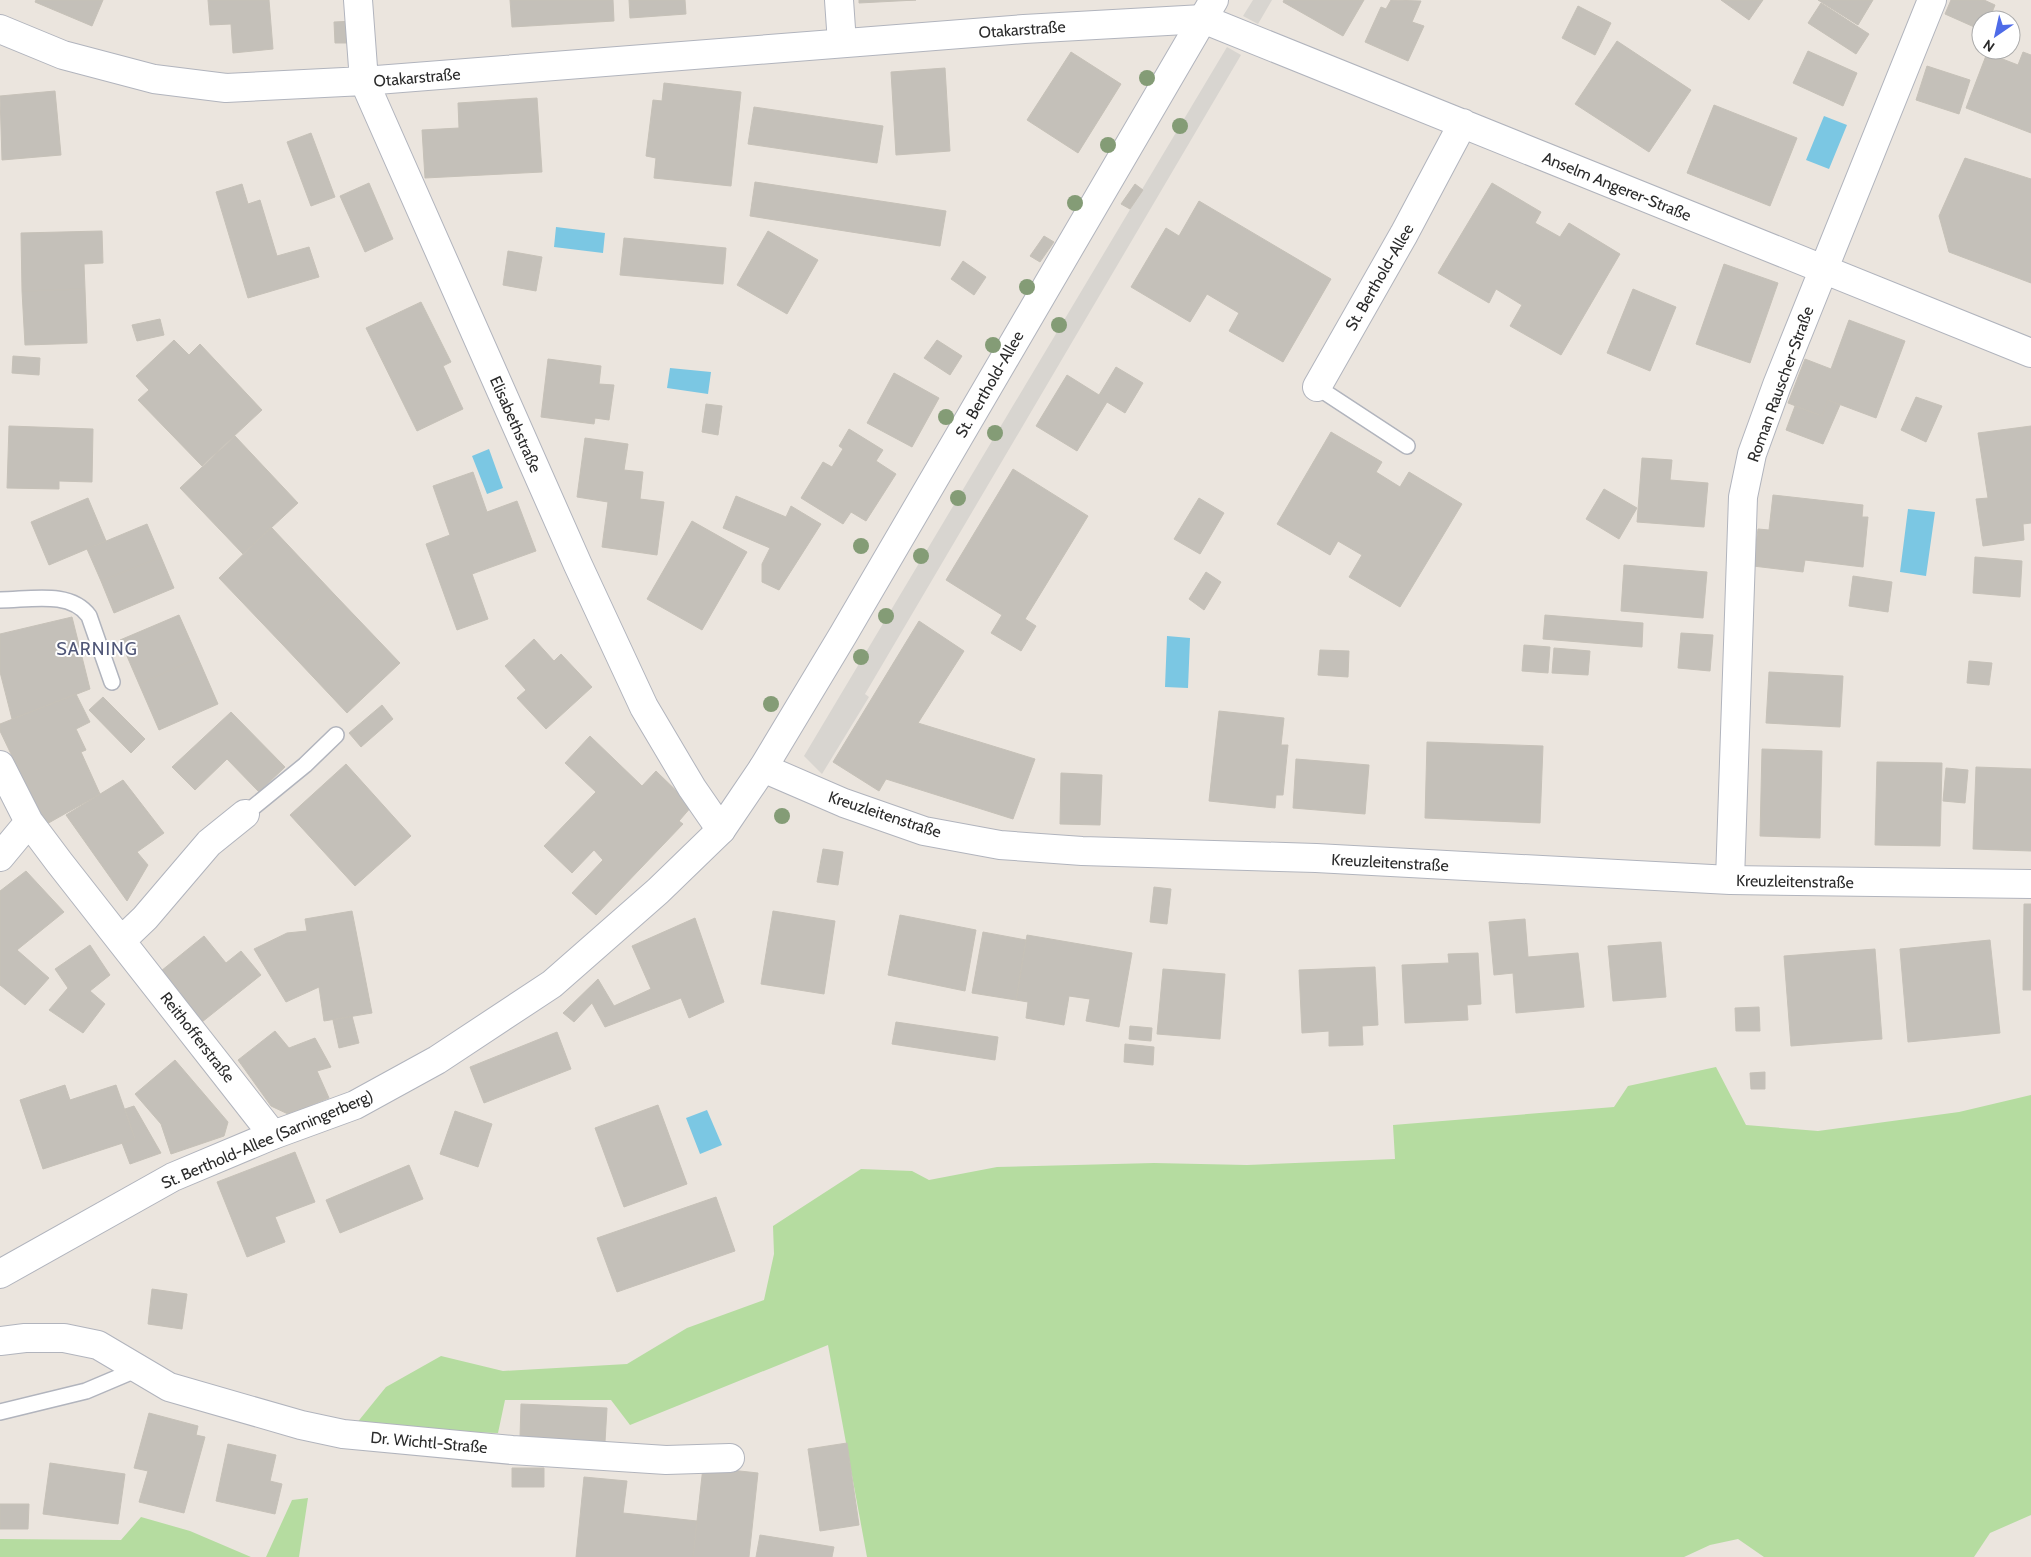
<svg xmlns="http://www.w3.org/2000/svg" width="2031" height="1557" font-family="Cabin,sans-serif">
<rect width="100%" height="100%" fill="#ebe5de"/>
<!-- green -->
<path fill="#b5dca0" d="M1716 1067 1746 1125 1818 1131 1959 1112 2031 1095V1515L1990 1533 1974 1557H1764L1738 1539 1710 1545 1684 1557H867L828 1345 630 1425 611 1400H505L498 1433 414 1430 356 1424 386 1387 441 1356 503 1371 627 1364 687 1328 764 1300 774 1254 773 1226 861 1169 912 1171 929 1180 997 1167 1154 1163 1247 1165 1395 1159 1393 1125 1614 1107 1628 1086Z
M308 1498 299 1557H266L292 1500Z
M141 1517 190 1531 251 1557H0V1539L121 1540Z"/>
<!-- plaza -->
<path fill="#d8d5d0" d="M1253 0H1272L1258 24 1243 16Z
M1227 47 1241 55 865 694 869 697 822 774 804 756Z"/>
<!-- water -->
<path fill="#7bc7e3" d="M1824 116 1847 125 1829 169 1806 160Z
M556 227 605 233 603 253 554 247Z
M670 368 711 372 708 394 667 388Z
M489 449 503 488 487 494 472 456Z
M1908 509 1935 512 1926 576 1900 572Z
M1167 636 1190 638 1188 688 1165 687Z
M707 1110 722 1145 700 1154 686 1118Z"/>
<!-- building -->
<path fill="#c4c0b9" stroke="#c6c1b8" d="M36 0H103L92 26 35 2Z
M208 0H269L273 49 233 53 231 24 210 25Z
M510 0H613L614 21 512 27Z
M629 0H685L686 14 630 18Z
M859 0H916L859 3Z
M1284 0H1364L1343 36 1283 2Z
M1391 0 1421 1 1412 22 1424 26 1408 61 1365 42 1381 7 1386 9Z
M1721 0H1763L1749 20Z
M1818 0H1873L1858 25Z
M1951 0H1984L1995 5 1989 20H1981V30L1945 14Z
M1821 3 1869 34 1856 54 1808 23Z
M1578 6 1611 23 1595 55 1562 38Z
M355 21 356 43H335L334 22Z
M1617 41 1691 90 1649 152 1575 104Z
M1808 51 1857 73 1843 106 1793 83Z
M1071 52 1121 84 1078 153 1027 120Z
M2023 52 2031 55V133L1966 108 1987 53 2018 65Z
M1927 66 1970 80 1959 114 1916 100Z
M945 68 950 151 896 155 891 72Z
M664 83 741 92 731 186 654 178 656 158 646 156 653 100 662 101Z
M55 91 61 155 2 160 0 96Z
M537 98 542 172 425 178 422 130 459 128 458 103Z
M1714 105 1797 138 1770 206 1687 173Z
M754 107 883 126 877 163 748 144Z
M311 133 335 197 311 206 287 142Z
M1965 158 2031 179V283L1949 252 1939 216Z
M755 182 946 211 940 246 750 216Z
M369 183 393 239 365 252 340 196Z
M1492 183 1541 212 1535 223 1560 237 1569 223 1620 254 1561 355 1510 326 1522 305 1496 289 1489 303 1438 273Z
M242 184 248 204 260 200 277 256 309 247 319 277 248 298 216 192Z
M1135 184 1143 190 1130 209 1121 204Z
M1199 201 1331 279 1283 362 1229 331 1239 313 1207 294 1190 322 1131 287 1166 228 1179 236Z
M102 231 103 263 84 264 85 289 22 291 21 233Z
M768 231 818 260 787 314 737 285Z
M1044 236 1054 242 1040 262 1030 256Z
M624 238 726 248 723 284 620 275Z
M508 251 542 257 536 291 503 285Z
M963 261 986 277 974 295 951 279Z
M1724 264 1778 283 1750 363 1696 344Z
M85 289 87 343 25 345 22 291Z
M1633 289 1676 307 1650 371 1607 353Z
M421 302 451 362 443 366 463 409 417 431 366 328Z
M160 319 164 335 137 341 132 325Z
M1849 320 1905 341 1876 418 1828 400 1822 416 1788 403 1805 359 1831 369Z
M174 340 189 355 200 344 262 410 202 466 138 400 149 390 136 376Z
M937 340 962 356 950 375 924 358Z
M13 356 40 358 39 375 12 373Z
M548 359 601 366 599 384 614 385 609 420 595 418 594 424 541 417Z
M1116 367 1143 383 1125 413 1107 402 1077 451 1036 426 1067 375 1099 395Z
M894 373 939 398 912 447 867 423Z
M1916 397 1942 406 1926 442 1901 430Z
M1828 400 1840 405 1823 444 1786 430 1795 406 1822 416Z
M706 404 722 406 718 435 702 432Z
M9 426 93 429 92 482 59 481V489L7 488Z
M2031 426V523L2023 524 2024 540 1983 546 1976 499 1988 498 1978 433Z
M849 429 883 450 876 461 896 474 866 521 851 512 843 524 801 498 823 462 832 467 843 449 839 446Z
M1331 432 1382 462 1376 472 1400 487 1409 472 1462 504 1400 607 1349 577 1362 555 1338 541 1330 555 1277 524Z
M235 436 298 503 243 554 180 488Z
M585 438 628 444 624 470 643 472 640 499 664 502 657 555 602 547 608 502 577 497Z
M1642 458 1672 460 1670 480 1708 483 1704 527 1637 522Z
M1013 469 1088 516 1025 619 1036 626 1021 651 991 633 1002 615 946 580Z
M473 472 487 512 517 501 536 551 472 574 488 619 457 630 426 544 450 535 433 486Z
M1604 489 1637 508 1619 539 1586 519Z
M1773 495 1863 505 1862 517H1868L1863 567 1805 560 1803 572 1753 566 1758 529 1769 530Z
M736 496 786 517 791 506 821 524 779 590 762 582V564L770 548 723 528Z
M88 498 106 541 49 565 31 522Z
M1199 498 1224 513 1200 554 1174 539Z
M692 521 747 552 702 630 647 599Z
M147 524 161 557 101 581 87 549Z
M271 527 335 595 282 644 219 578Z
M161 557 174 588 114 613 101 581Z
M1975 557 2022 561 2020 597 1973 593Z
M1624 565 1707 572 1703 618 1621 611Z
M1206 572 1221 582 1204 610 1189 599Z
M1853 576 1892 582 1888 612 1849 606Z
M335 595 400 663 347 713 282 644Z
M179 615 198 658 139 684 120 640Z
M1545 615 1643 623 1642 647 1543 639Z
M72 617 90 689 12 719 0 672V634Z
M919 621 964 651 918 723 1035 759 1013 819 886 779 879 791 833 762Z
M1681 633 1713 635 1710 671 1678 668Z
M534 639 554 661 561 654 592 687 546 729 517 698 526 690 505 666Z
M1524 645 1550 647 1548 673 1522 671Z
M1554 648 1590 651 1588 675 1552 673Z
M1320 650 1349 651 1348 677 1318 675Z
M198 658 218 704 159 730 139 684Z
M1969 661 1992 663 1989 685 1967 683Z
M1769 672 1843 676 1840 727 1766 723Z
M76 694 90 722 76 729 86 750 81 752 100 794 45 825 0 731V724Z
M103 697 145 739 131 753 89 710Z
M382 705 393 719 361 747 349 733Z
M1219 711 1284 718 1281 745H1288L1283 795H1276L1275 808 1209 801Z
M231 712 285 767 259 792 227 759 195 790 172 767Z
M590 736 642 786 656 771 692 806 679 821 683 824 596 915 572 893 603 860 594 850 572 873 544 846 596 792 565 763Z
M1427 742 1543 746 1540 823 1425 818Z
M1762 749 1822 751 1820 838 1760 836Z
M1296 759 1369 765 1365 814 1293 808Z
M1877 762 1942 763 1940 846 1875 845Z
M346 764 411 836 355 886 290 815Z
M1976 767 2031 769V851L1973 849Z
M1946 768 1968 770 1965 803 1943 801Z
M1061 773 1102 775 1100 825 1060 824Z
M123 780 164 833 137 852 148 865 127 901 66 815Z
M823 849 843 852 838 885 817 882Z
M26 871 64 912 17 950 49 978 25 1005 0 985V891Z
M1154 887 1171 889 1167 924 1150 922Z
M2024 904H2031V990H2023Z
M352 911 372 1013 324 1021 319 987 286 1002 254 949 287 933 307 931 305 919Z
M773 911 835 921 824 994 761 984Z
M900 915 976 930 965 991 888 975Z
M695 918 724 1002 689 1018 681 998 605 1027 592 1003 574 1022 563 1013 598 979 614 1006 651 989 632 946Z
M1525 919 1528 957 1578 953 1584 1007 1516 1013 1513 973 1494 975 1489 922Z
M983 932 1026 940 1016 1000 972 993Z
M1027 935 1132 953 1119 1027 1086 1021 1090 999 1069 996 1064 1025 1026 1018 1028 1002 1016 1000Z
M204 936 226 963 241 951 261 975 202 1022 161 971Z
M1990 940 2000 1033 1908 1042 1900 949Z
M1661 942 1666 997 1613 1001 1608 946Z
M90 945 110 975 90 991 105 1004 83 1033 49 1010 68 988 55 969Z
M1875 949 1882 1039 1791 1046 1784 956Z
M1478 953 1481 1004 1467 1005 1468 1020 1405 1023 1402 965 1449 963 1448 954Z
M1375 967 1378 1025 1362 1026 1363 1045 1329 1046V1031L1302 1033 1299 970Z
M1163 969 1225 974 1220 1039 1157 1034Z
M1759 1007 1760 1031H1736L1735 1008Z
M352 1016 359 1043 339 1048 333 1020Z
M896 1022 998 1037 995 1060 892 1044Z
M1130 1026 1152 1028 1151 1041 1129 1039Z
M275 1031 289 1048 315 1038 331 1067 317 1071 329 1098 288 1114 271 1106 238 1060Z
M557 1032 571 1069 484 1103 470 1067Z
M1125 1044 1154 1047 1153 1065 1124 1062Z
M175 1060 228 1122 224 1136 171 1154 161 1124 135 1094Z
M1765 1072V1089H1751L1750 1073Z
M65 1085 70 1100 116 1085 135 1139 43 1169 20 1100Z
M658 1105 687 1184 624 1207 595 1128Z
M134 1106 161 1153 130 1164 122 1143 135 1139 125 1109Z
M455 1111 492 1124 478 1167 440 1154Z
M295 1152 315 1202 275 1217 285 1242 247 1257 217 1182Z
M409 1165 423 1199 340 1233 326 1200Z
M716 1197 735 1251 617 1292 597 1238Z
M152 1289 187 1294 182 1329 148 1324Z
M521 1404 607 1408 605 1442 520 1437Z
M149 1413 198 1426 196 1435 205 1437 184 1513 139 1502 148 1471 134 1468Z
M847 1443 859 1525 820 1531 808 1449Z
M228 1444 276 1455 270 1481 282 1484 275 1514 216 1501Z
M50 1463 125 1474 118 1524 43 1514Z
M703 1467 758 1473 749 1557H693Z
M512 1468H544V1487H512Z
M584 1477 627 1481 623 1513 697 1521 693 1557H576Z
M0 1504H29L28 1529H0Z
M760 1535 834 1547 832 1557H756Z"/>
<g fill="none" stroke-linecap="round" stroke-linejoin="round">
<defs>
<path id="lane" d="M1317 387 1407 446
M0 600C29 600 70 590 89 616L112 682
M245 814 305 765 336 735
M0 1412 86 1391 138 1369"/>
<path id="street" d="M358 0 364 81 578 565 644 707 692 788 721 830
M839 0 842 43
M0 29 63 55 154 79 226 88 364 81 1024 29 1203 19 2031 353
M1317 387 1404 234 1463 123
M0 765 29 822 59 862 273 1135
M763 768 844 803 924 831 1000 845 1082 851 1316 858 1730 880 2031 884
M0 857 29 822
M1730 880 1743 497 1752 454 1777 385 1932 0
M122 940 145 918 209 843 245 814
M0 1341 25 1338H64L98 1345 169 1387 301 1425 343 1434 512 1450 666 1460 730 1458"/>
<path id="secondary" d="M0 1274 173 1177 273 1135 355 1105 437 1060 552 984 658 891 721 830 763 768 843 635 1214 0"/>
</defs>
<!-- lane casing -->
<use href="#lane" stroke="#b1b4bd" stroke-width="18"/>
<!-- street casing -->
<use href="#street" stroke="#b1b4bd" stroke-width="30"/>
<!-- secondary casing -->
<use href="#secondary" stroke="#b1b4bd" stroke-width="30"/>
<!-- lane -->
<use href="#lane" stroke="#fff" stroke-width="15"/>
<!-- street -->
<use href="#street" stroke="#fff" stroke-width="28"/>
<!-- secondary -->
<use href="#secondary" stroke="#fff" stroke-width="28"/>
</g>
<!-- trees -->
<g fill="#849c76">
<circle cx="1147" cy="78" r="8"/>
<circle cx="1180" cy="126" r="8"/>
<circle cx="1108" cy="145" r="8"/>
<circle cx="1075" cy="203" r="8"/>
<circle cx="1027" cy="287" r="8"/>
<circle cx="1059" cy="325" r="8"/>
<circle cx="993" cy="345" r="8"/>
<circle cx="946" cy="417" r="8"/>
<circle cx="995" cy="433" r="8"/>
<circle cx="958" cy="498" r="8"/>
<circle cx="861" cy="546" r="8"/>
<circle cx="921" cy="556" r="8"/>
<circle cx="886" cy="616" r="8"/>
<circle cx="861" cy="657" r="8"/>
<circle cx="771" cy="704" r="8"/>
<circle cx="782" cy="816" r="8"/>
</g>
<g text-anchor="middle" stroke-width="4" stroke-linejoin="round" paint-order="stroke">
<!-- street labels -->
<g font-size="16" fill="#2b2b2b" stroke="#fff">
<text transform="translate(1022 29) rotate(-4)" y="6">Otakarstraße</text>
<text transform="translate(417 77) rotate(-5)" y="6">Otakarstraße</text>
<text transform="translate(1617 186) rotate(22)" y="6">Anselm Angerer-Straße</text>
<text transform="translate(1379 277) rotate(-60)" y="6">St. Berthold-Allee</text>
<text transform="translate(989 384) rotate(-60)" y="6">St. Berthold-Allee</text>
<text transform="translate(1780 384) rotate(-70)" y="6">Roman Rauscher-Straße</text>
<text transform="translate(516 424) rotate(66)" y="6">Elisabethstraße</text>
<text transform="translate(885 814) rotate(18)" y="6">Kreuzleitenstraße</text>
<text transform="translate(1390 862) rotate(3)" y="6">Kreuzleitenstraße</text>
<text transform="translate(1795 881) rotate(1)" y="6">Kreuzleitenstraße</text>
<text transform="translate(198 1037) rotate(52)" y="6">Reithofferstraße</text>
<text transform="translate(267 1139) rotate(-23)" y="6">St. Berthold-Allee (Sarningerberg)</text>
<text transform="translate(429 1442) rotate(5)" y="6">Dr. Wichtl-Straße</text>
</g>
<!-- neighbourhood labels -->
<g font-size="18" letter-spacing="1" fill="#4f5677" stroke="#fff">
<text x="97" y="655">SARNING</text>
</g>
</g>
<!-- north arrow -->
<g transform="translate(1996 35) rotate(214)"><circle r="24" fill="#ffffff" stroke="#aaaaaa"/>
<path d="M0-4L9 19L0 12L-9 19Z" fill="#4e6be8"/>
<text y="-8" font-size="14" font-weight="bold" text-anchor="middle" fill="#2b2b2b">N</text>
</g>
</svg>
